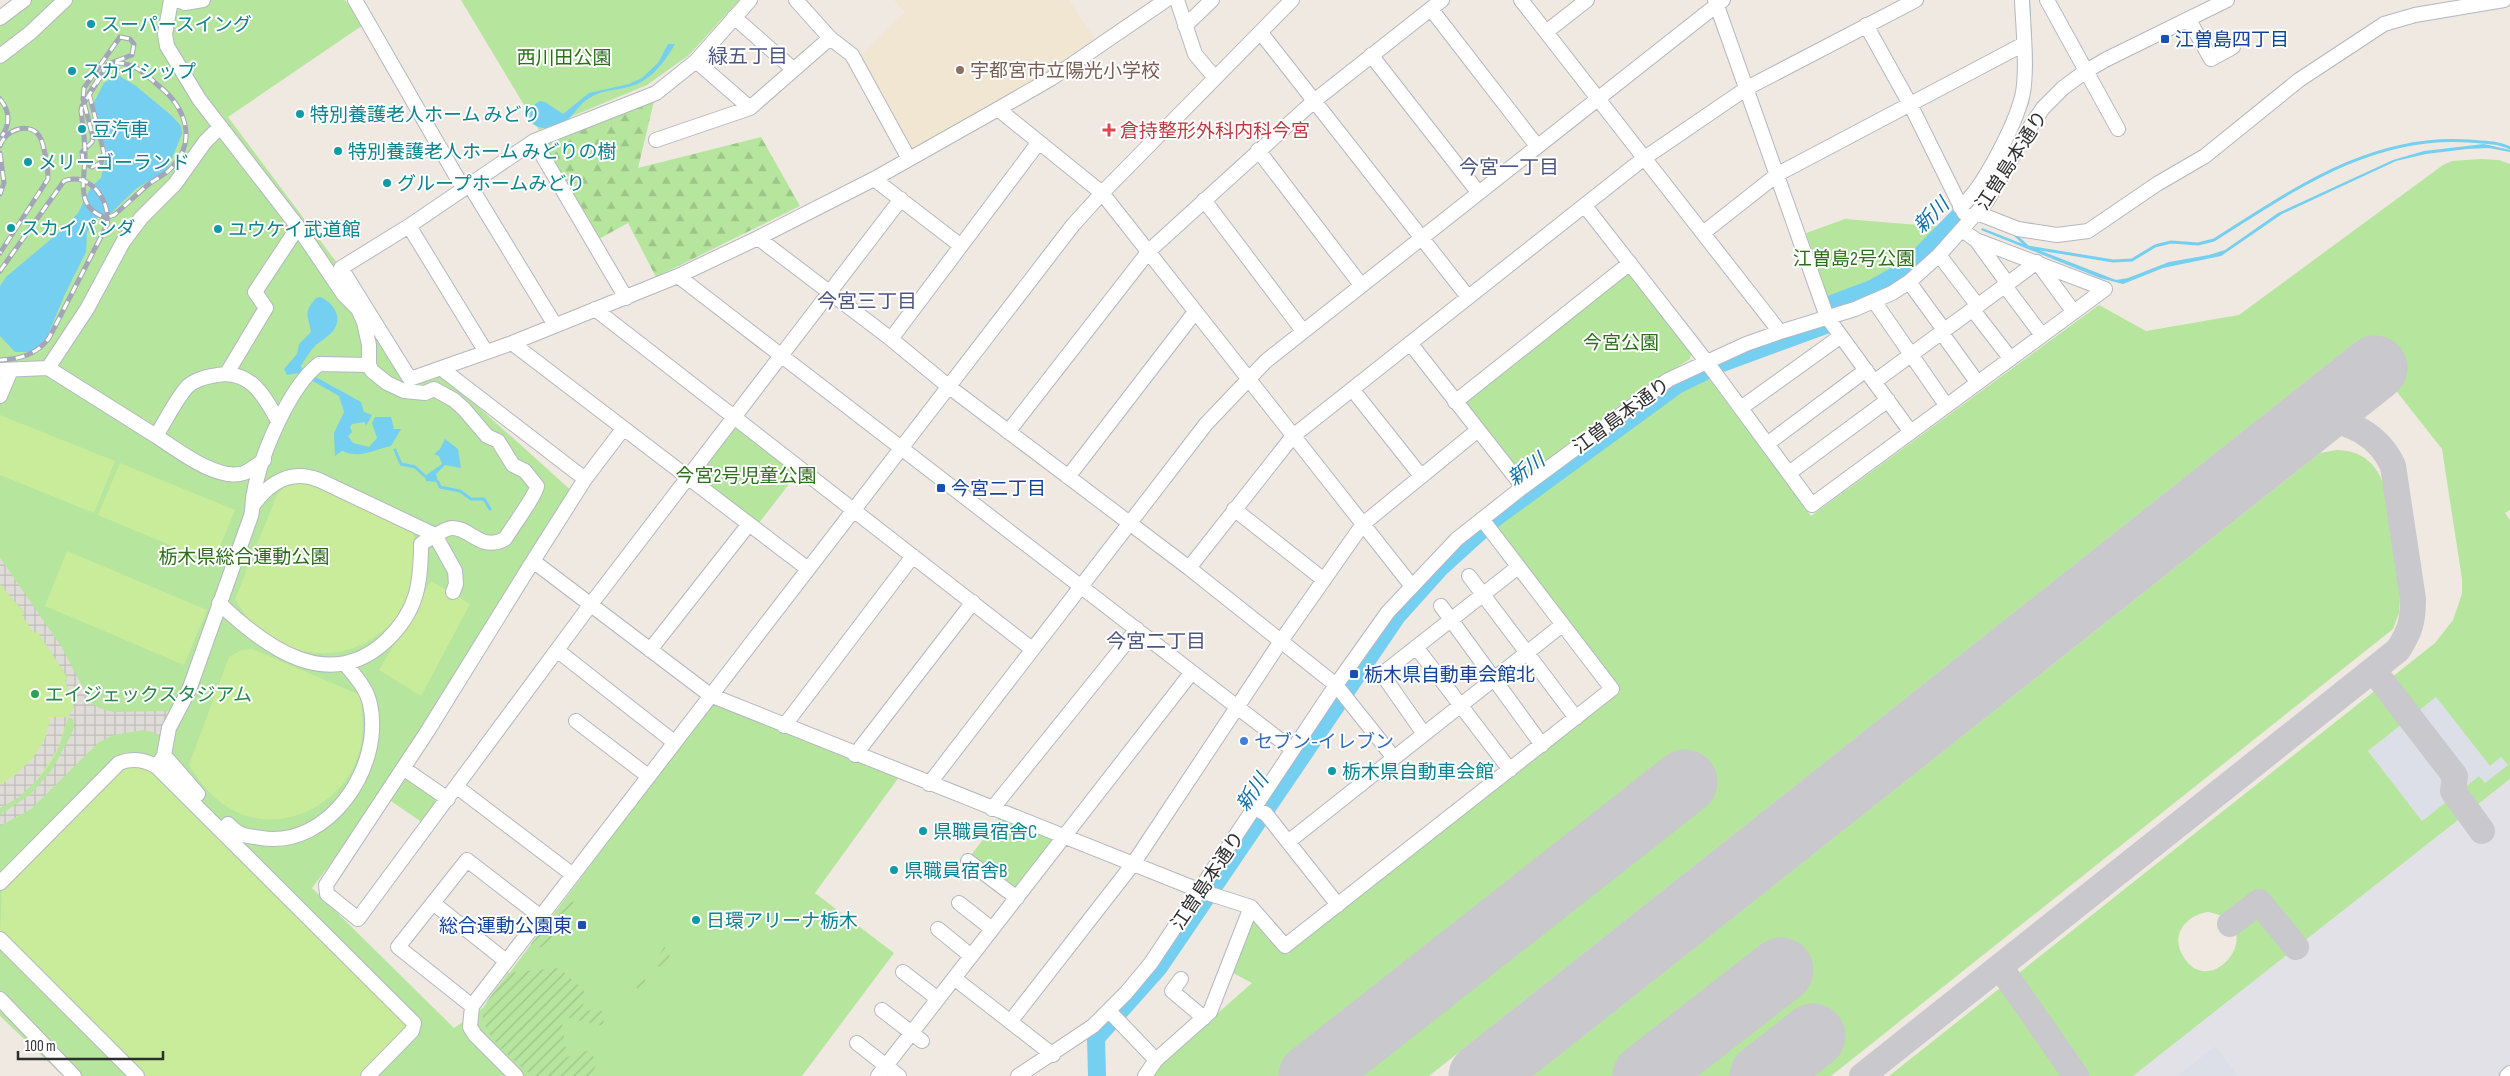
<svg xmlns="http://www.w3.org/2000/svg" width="2510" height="1076" font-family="'Sofia Sans Condensed','Noto Sans JP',sans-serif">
<defs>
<pattern id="forest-firs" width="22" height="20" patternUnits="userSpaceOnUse" patternTransform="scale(1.25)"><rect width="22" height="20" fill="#b6e59e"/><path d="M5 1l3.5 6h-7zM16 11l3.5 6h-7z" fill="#9dc588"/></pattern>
<pattern id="garden-furrows" width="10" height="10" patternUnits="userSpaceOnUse" patternTransform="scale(1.25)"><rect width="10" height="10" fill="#b6e59e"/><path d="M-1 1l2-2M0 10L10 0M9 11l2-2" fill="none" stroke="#9dc588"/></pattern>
<pattern id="plaza-grid" width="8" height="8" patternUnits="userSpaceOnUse" patternTransform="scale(1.25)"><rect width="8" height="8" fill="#dfdcd8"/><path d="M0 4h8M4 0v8" fill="none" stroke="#c0bdba"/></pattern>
</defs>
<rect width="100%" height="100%" fill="#efe9e1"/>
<!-- industrial -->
<path fill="#e3e1e8" d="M2510 779V1069L2501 1076H2133Z"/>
<!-- education -->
<path fill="#f0e6d1" d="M894 0H1069L1096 41 1029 85 913 149 860 56 905 12Z"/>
<!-- airport -->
<path fill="#dcdee8" d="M2436 697 2490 766 2501 757 2508 766 2485 783 2479 776 2422 821 2368 751Z
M2215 1046 2238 1076H2177Z"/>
<!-- grass -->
<path fill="#b6e59e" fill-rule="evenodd" d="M32 0H345L363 25 228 117 343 271 408 376H444L574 493 414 753 312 888 454 1028 484 1007 712 703 899 777 815 893 894 953 802 1076H63L0 1016V23Z
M461 0H739L689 55 647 85 539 130Z
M2481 159 2499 160 2510 164V510L2505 513 2510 520V779L2133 1076H1889L2435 643 2453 620 2462 594V579L2442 449 2357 341 1429 1076H1153L1169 1056 1252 983 1231 972 1254 915 1288 954 1334 913 1620 692 1495 532V524L1696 379 1705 378 1710 380 1811 516 2099 305 2146 331 2239 315 2443 165 2452 161ZM2436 697 2490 766 2501 757 2508 765 2485 783 2479 776 2422 821 2368 751ZM2208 912C2273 924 2211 1004 2183 956 2170 935 2186 915 2208 912Z
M1845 219 1955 228 1905 276 1877 292 1830 308 1806 233Z
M1626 274 1635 276 1692 349 1690 359 1646 386 1523 478 1464 406 1465 399Z
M735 427 796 475 759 523 697 477Z
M2337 450C2361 450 2378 464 2384 487L2400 597 2399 613 2393 629 1831 1076H1533L2320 453Z
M406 776 435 796 436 804 423 823 388 799 402 777Z
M999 818 1052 837 1053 845 1014 893 969 858Z"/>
<!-- forest -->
<path fill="url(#forest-firs)" d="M655 97 638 168 761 137 800 206 656 277 628 223 597 240 543 150 544 142Z"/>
<!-- garden -->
<path fill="url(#garden-furrows)" d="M568 896 573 900 574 912 547 945 534 949 531 944Z
M664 947 669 950 670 962 664 969 654 964Z
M559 968 584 990 583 1010 603 1011 604 1026 561 1016 567 1057 591 1050 596 1064 593 1073 596 1076H532C517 1062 472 1030 485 1005 491 994 501 984 508 973Z
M641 973 644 974 647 990 640 991 634 985Z"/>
<!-- pitch -->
<path fill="#c9ec9a" d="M0 415 115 461 94 513 0 475Z
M120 463 235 510 213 563 98 515Z
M301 481 411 528C413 536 418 546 418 554 416 638 328 683 261 631 250 623 242 610 235 599L277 495 283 488Z
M67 551 207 610 184 665 45 606Z
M431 581 470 604 421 696 379 670Z
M0 584 24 613 22 616 34 632 37 630 68 679 65 681 74 707C66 720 64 733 59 747 47 775 25 794 0 808Z
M252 649 360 695C363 716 365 739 357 759 336 814 265 840 218 800 205 790 197 778 189 765L229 657 241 650Z
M136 766 150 769 410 1026 361 1076H142L0 933 2 887 123 770Z"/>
<!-- plaza -->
<path fill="url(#plaza-grid)" d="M0 558 61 646 91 703 99 708 113 712 172 711 167 741 153 732 143 730 114 735 99 742 31 809 0 826V815L31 794 52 770 71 735 74 727 73 719 68 717 58 748 38 779 19 797 0 808V785L14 776 33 758 44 741 50 722 48 717H68L74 707 65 680 68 678 37 631 34 633 22 616 24 612 0 584Z"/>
<!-- water -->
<path fill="#75cff0" d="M2026 0H2030L2033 66 2029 103 1987 188 1976 202 1973 200 2018 117Z
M668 44H675C663 65 648 84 624 88 613 90 601 91 591 97 575 105 573 125 548 128 528 130 522 110 540 101L545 102 563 114 589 93 629 84 642 78 658 63Z
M118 75 136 86 172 116 181 126 182 134 167 170 137 188 110 214H100L87 232 86 252 65 294 47 337 32 352H15L0 336V286L6 277 63 229 78 213 91 187 101 178 107 153 93 104 104 83Z
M2484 144 2510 150V152L2489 148 2467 149 2426 154 2396 161 2282 214 2221 256 2163 268 2123 284 2100 278 1981 230 1982 228 2116 280 2128 278 2169 262 2209 255 2225 250 2278 213 2393 160 2424 151Z
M1954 222 1957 225C1924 262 1900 283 1854 301L1852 296C1897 280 1921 256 1954 222Z
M320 297C333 302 344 318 333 331 328 337 320 341 314 347 309 353 305 359 301 366L303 370 361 402 364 412 372 415 366 426 365 422 352 424 350 427 352 432 348 436 353 443 369 447 377 438 372 423 375 417H391L394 429H401L391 446C372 450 361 459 342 451L335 456 334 433 344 412 339 396 299 373 287 375 284 369 297 354 299 344 311 332C308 315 303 313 316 298Z
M445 439 458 449 461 468 445 465 436 474 438 482 426 481 425 476 442 464 439 456 434 454 440 449Z"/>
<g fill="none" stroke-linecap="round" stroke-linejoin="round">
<!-- stream -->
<path stroke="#75cff0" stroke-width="3" d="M2013 233 2028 247 2113 261 2132 260 2155 246 2171 242 2198 244 2214 240C2292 191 2370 134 2469 141 2483 142 2498 142 2510 148
M395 450 401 464 415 467 425 476
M438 482 440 487 460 491 471 499H484L490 509"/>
<!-- river -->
<path stroke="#75cff0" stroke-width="18" d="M1097 1076 1096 1038 1159 967 1397 616 1441 567 1495 518 1677 385 1722 363 1831 323 1832 304 1872 289 1907 269 1974 201"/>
<!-- taxiway -->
<path stroke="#c9c8cc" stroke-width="26" d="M2374 671 2455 776 2453 791 2482 831
M2230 924 2259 902 2296 947
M2000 967 2076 1076
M1862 1076 2398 650C2410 631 2413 622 2413 599L2393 466C2378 433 2350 423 2317 415"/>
<!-- runway -->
<path stroke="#c9c8cc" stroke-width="65" d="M1311 1076 1685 782
M1481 1076 2375 368
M1645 1076 1781 970
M1762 1076 1813 1036"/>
<defs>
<path id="minor" d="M171 0 165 34 167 46 199 99 298 227 344 295 358 309 364 322 369 345V365L372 371 387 383 404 391 425 393 434 389 454 400 464 409 487 436 498 441 513 465 525 471 537 486C537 493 511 529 505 539 480 552 470 527 452 528 445 528 428 540 421 544 421 584 417 611 387 640 329 695 265 647 219 603
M178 0 185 3 203 0
M355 0 463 188
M750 0 696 61 656 93 534 141 409 226 341 268 410 379 512 343 678 276 758 238 874 179 998 109 1052 78 1166 0
M796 0 830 38 852 55 909 159
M1177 0 1195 54 1215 78
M1521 0 1780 332
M1715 0 1827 317 1910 431
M2047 0 2118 129
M1431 9 1537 146
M734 17 793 69
M0 18 24 0
M2189 20 2211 59 2233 47
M1866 25 1911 106 1964 213
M1185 26 1212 0
M1546 32 1587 0
M1261 33 1468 297
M1371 55 1478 192
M0 56 30 33 65 0
M696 61 750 108
M998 109 1102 193 1411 585
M656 140 750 108 830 38
M534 141 626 298
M1258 150 1361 285
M874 179 961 246
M469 184 555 325
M1204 200 1303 331
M1585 206 1706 361 1812 505 2105 289 1976 240 1962 230
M1960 207C1983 190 2015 124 2022 97 2028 73 2023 26 2022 0
M1977 213 2018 229 2057 235 2088 231 2157 184 2205 156 2299 80 2384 24 2415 15 2504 0
M409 226 486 352
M1703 233 1778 174 2024 44
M758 238 891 339 948 386 1189 568 1336 685 1394 758
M1976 240 2008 284
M1939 255 1978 306
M678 276 1293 750
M1909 282 1944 330
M2005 286 2041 334
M1874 301 1946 405
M595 309 1032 649
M1973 310 2010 358
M1941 332 1977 382
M891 339 1039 142
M512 343 808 569
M1410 343 1523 487
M48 368 87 309 123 242 141 218 175 184 205 142 220 127
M442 369 585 479 533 561 710 695 1201 891 1251 907 1285 946 1612 689 1482 519
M0 370 48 368 156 436C166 420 175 401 187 387 193 381 204 377 212 376 248 367 263 393 278 421
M227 373 266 308 255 292 298 227
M1874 382 2037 262 2073 311
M1352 389 1421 476
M0 396 11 370
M1455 402 1630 263
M1741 408 1841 336
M1008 432 1149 251 1314 101 1442 0
M156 436C176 449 218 482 244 473 251 470 258 464 264 460
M1767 444 1866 370
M1789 473 1888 400
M1068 477 1195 312
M585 479 623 429
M254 504C270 482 292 469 319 480L435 535 455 571 456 584 453 592
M1234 509 1324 580
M533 561 427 732 326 885 327 894 358 919 591 604 901 199
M1189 568 1293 436 1643 159 1747 88 1916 0
M1469 576 1576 718
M1441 606 1542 745
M1416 647 1510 770
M650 650 749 524
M558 651 674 742
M576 721 648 776
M784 726 913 556
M1424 734 1382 674 1518 567
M164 755 198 794
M855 755 973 602
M157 767 164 755 169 728 189 690 251 516C253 509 252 501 254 493 260 457 289 387 319 364L369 365
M403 768 448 799
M929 784 1206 424 1266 361 1723 0
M457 787 573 875
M1255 808 1266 814 1338 905
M992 809 1137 629
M228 824C241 837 244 835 261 838 329 849 384 766 370 704 367 689 356 677 346 665
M1288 842 1562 625
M968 861 1017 898
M0 883 119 763C132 758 144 759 157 767L414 1023 412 1031 368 1076
M433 903 506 961
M959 903 992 929
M938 929 971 956
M0 939 137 1076
M903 972 938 999
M954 978 1053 1055
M1181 979 1172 991 1204 1018
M0 999 74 1076
M472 1006 398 947 467 860 541 917
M882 1010 922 1041
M1109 1011 1156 1060
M1010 1022 1133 864 1281 641 1363 524 1478 430
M857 1043 899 1076
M516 1076 475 1035 470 1027 472 1006 1073 225 1102 193 1292 0
M878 1076 1192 672
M1018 1076 1093 1026 1126 993 1151 963 1336 685 1388 612 1457 539 1523 487 1668 380 1746 344 1780 332 1855 309 1892 293 1909 282 1939 255 1987 201 2026 133 2043 108 2063 88 2086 71 2107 59 2227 0
M1145 1076 1156 1060 1210 1012 1251 907
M2507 1076 2510 1073"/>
</defs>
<!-- minor casing -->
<use href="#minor" stroke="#b4b7c1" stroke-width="16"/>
<!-- minor -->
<use href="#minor" stroke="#fff" stroke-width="14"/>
<defs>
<path id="rail" d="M120 37 130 39 134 44 132 55 108 64 89 93 104 153 101 163 92 167 83 162 82 152 92 142 93 137 83 99 84 88Z
M115 63C135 62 146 75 160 87 185 107 197 140 173 166 167 174 157 178 149 184 137 194 126 205 114 215L106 218C74 207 85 180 85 155 85 140 83 126 81 111L82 106 106 69Z
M0 99C10 111 10 124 2 136
M0 146C5 129 32 120 41 139 45 150 48 168 48 179L0 253
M0 153 4 183 0 194
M0 271 64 181C90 171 111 201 107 225L49 338C36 355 20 359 0 360"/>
</defs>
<!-- rail casing -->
<use href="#rail" stroke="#a3a6b8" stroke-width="5"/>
<!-- rail -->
<use href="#rail" stroke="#fff" stroke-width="3" stroke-dasharray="9" stroke-linecap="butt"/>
</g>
<!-- markers -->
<g fill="#0f9aa8" stroke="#fff" stroke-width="2">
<circle cx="91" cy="24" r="5"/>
<circle cx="72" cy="71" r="5"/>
<circle cx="300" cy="114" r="5"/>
<circle cx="82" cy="129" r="5"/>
<circle cx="338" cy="151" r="5"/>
<circle cx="28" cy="162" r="5"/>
<circle cx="387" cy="183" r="5"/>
<circle cx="11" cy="228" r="5"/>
<circle cx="218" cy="229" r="5"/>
<circle cx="1332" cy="771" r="5"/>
<circle cx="923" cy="831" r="5"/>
<circle cx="894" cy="870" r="5"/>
<circle cx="696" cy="920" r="5"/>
</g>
<g fill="#1a4fb4" stroke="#fff" stroke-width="2">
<rect x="2160" y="34" width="10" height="10" rx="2.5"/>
<rect x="936" y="483" width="10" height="10" rx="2.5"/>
<rect x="1349" y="669" width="10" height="10" rx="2.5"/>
<rect x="577" y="920" width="10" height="10" rx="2.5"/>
</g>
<circle fill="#8d6e63" stroke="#fff" stroke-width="2" cx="960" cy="70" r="5"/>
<path fill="#e0444e" stroke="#fff" stroke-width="2" d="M1106.5 122.5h5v5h5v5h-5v5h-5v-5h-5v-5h5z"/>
<circle fill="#2e9e5b" stroke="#fff" stroke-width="2" cx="35" cy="694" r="5"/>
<circle fill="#3f7fe0" stroke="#fff" stroke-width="2" cx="1244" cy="741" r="5"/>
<g text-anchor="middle" stroke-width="4" stroke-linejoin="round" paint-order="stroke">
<!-- culture labels -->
<g font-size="19" fill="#0d838f" stroke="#fff" text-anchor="start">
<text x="101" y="31">スーパースイング</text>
<text x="82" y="78">スカイシップ</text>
<text x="310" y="121">特別養護老人ホーム みどり</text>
<text x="92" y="136">豆汽車</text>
<text x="348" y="158">特別養護老人ホーム みどりの樹</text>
<text x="38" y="169">メリーゴーランド</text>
<text x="397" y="190">グループホームみどり</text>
<text x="21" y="235">スカイパンダ</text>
<text x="228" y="236">ユウケイ武道館</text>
<text x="1342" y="778">栃木県自動車会館</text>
<text x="933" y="838">県職員宿舎C</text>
<text x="904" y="877">県職員宿舎B</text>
<text x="706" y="927">日環アリーナ栃木</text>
</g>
<!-- transit labels -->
<g font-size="19" fill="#164399" stroke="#fff" text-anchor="start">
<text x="2175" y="46">江曽島四丁目</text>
<text x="951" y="495">今宮二丁目</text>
<text x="1364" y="681">栃木県自動車会館北</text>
<text x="572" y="932" text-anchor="end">総合運動公園東</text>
</g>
<!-- park labels -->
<g font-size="19" fill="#2c6e1b" stroke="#fff">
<text x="564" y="64">西川田公園</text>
<text x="1854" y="265">江曽島2号公園</text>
<text x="1621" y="349">今宮公園</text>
<text x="746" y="482">今宮2号児童公園</text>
<text x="244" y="563">栃木県総合運動公園</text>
</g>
<!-- education labels -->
<g font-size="19" fill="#785e54" stroke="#fff" text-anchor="start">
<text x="970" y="77">宇都宮市立陽光小学校</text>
</g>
<!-- health labels -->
<g font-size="19" fill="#be3a42" stroke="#fff" text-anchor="start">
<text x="1120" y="137">倉持整形外科内科今宮</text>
</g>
<!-- street labels -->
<g font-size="19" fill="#2e2e2e" stroke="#fff">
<text transform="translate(2011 160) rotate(-57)" y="7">江曽島本通り</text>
<text transform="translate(1621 415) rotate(-36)" y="7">江曽島本通り</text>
<text transform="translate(1207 880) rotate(-56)" y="7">江曽島本通り</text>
</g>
<!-- leisure labels -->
<g font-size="19" fill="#27864d" stroke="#fff" text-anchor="start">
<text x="45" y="701">エイジェックスタジアム</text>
</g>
<!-- shop labels -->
<g font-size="19" fill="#366cbe" stroke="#fff" text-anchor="start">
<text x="1254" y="748">セブン-イレブン</text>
</g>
<!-- neighbourhood labels -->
<g font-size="20" fill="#4d5680" stroke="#fff">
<text x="748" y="63">緑五丁目</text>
<text x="1509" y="174">今宮一丁目</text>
<text x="867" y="308">今宮三丁目</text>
<text x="1156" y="648">今宮二丁目</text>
</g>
<!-- water labels -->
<g font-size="20" font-style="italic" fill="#0d6fa3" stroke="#fff">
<text transform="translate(1931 215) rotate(-45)" y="7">新川</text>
<text transform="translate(1526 469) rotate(-36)" y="7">新川</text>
<text transform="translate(1252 792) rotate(-56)" y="7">新川</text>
</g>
</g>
<!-- scale -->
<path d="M18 1051v8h145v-8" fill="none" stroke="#2e2e2e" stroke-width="2.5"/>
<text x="25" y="1051" font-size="15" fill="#2e2e2e" stroke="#ffffff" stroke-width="4" paint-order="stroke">100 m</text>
</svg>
